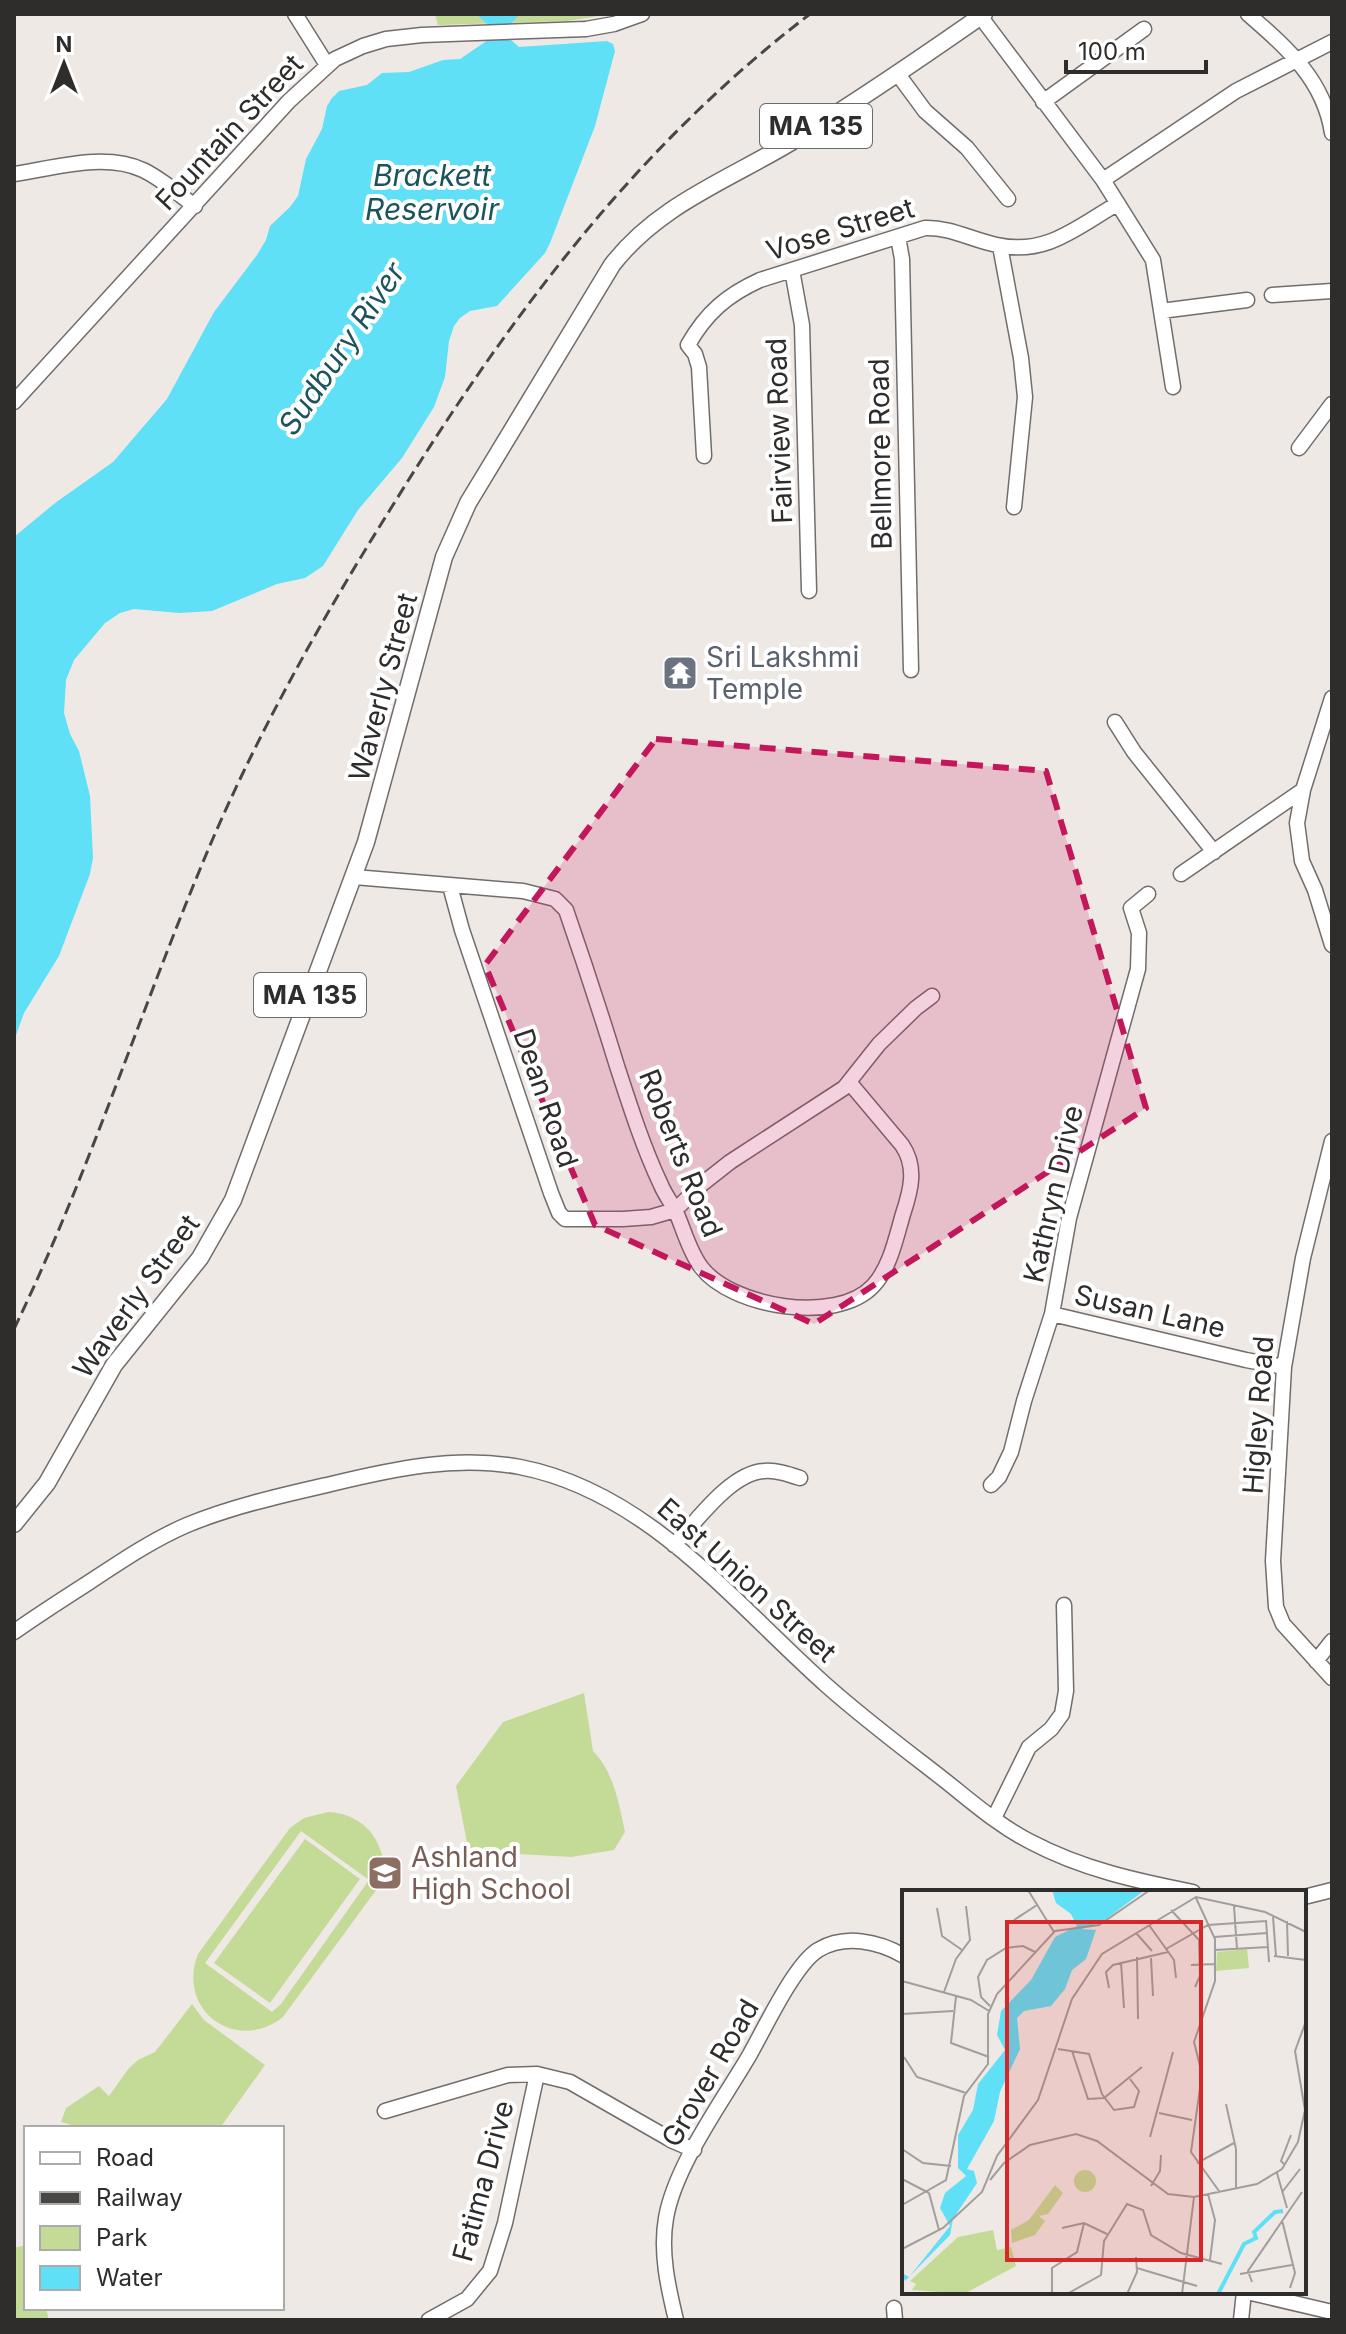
<svg xmlns="http://www.w3.org/2000/svg" width="1346" height="2334" font-family="Inter,sans-serif">
<rect width="100%" height="100%" fill="#efe9e6"/>
<!-- green -->
<path fill="#c3db96" fill-rule="evenodd" d="M435 14H611L568 21 438 25Z
M584 1693 593 1751C614 1772 619 1804 625 1832L614 1850 571 1857 519 1854 470 1858 456 1786 503 1722Z
M328 1812C348 1813 366 1822 376 1840 383 1854 380 1856 393 1867L283 2017C236 2054 176 2010 198 1954L290 1828 304 1818ZM301 1831 369 1880 281 2004 272 2012 205 1963Z
M305 1839 360 1879 270 2003 214 1963Z
M192 2004 204 2020 265 2065 220 2128H82L61 2122 66 2108 99 2086 109 2096 129 2068 138 2060 155 2052Z
M26 2245V2308H46L49 2320H14V2248Z"/>
<!-- water -->
<path fill="#5fe0f7" d="M476 14H602L518 16 510 25 511 40 519 47 607 41 613 44 615 51 595 126 550 243 545 253 497 306 470 311 460 318 454 326 449 341 445 377 434 407 402 458 358 510 323 566 305 578 277 584 212 611 179 613 134 609 120 613 105 623 74 660 66 680 64 713 70 734 79 751 90 796 93 858 90 874 59 956 24 1013 14 1041V537L55 503 113 462 167 399 214 312 257 255 266 240 270 226 290 207 298 196 306 159 322 129 327 106 332 98 339 91 367 85 382 73 409 72 443 60 460 59 488 40V25Z"/>
<g fill="none" stroke-linecap="round" stroke-linejoin="round">
<defs>
<path id="minor" d="M295 14 327 65
M1248 14C1287 48 1324 80 1332 133
M980 16 1103 180 1153 260 1173 387
M897 73 925 111 967 148 1008 199
M1043 102 1144 29
M14 174C54 168 105 152 143 170 162 179 178 194 195 206
M1103 180 1236 91 1332 42
M898 237 902 259 911 670
M1000 246 1021 358 1025 397 1014 507
M792 270 802 325 809 591
M1272 295 1332 291
M1161 311 1247 300
M14 402 289 101 335 59 363 46 386 39 422 35 586 29 614 24 642 14
M1299 448 1332 404
M704 456 699 367 695 354 688 345C706 313 727 295 760 280L925 228C950 227 972 240 997 245 1046 256 1077 227 1117 204
M1332 698 1303 790 1297 823 1302 861 1315 890 1332 945
M1115 722 1134 752 1214 852
M1181 874 1303 790
M354 877 523 891 555 899 566 910C584 962 601 1014 617 1066 630 1106 643 1147 661 1185 665 1195 672 1203 676 1212 684 1230 689 1251 701 1267 731 1307 836 1325 873 1286 890 1268 896 1238 903 1214 911 1190 917 1167 902 1145L849 1082
M450 886 462 930 551 1193 559 1213 565 1219H623L651 1217 675 1210 702 1184 730 1162 844 1088 879 1044 916 1008 932 996
M1332 1141 1303 1258 1284 1367 1273 1561 1276 1607 1283 1624 1332 1678
M1052 1314 1246 1360 1284 1367
M991 1485 999 1477 1011 1452 1024 1401 1052 1314 1069 1218 1138 969 1139 933 1131 908 1148 894
M674 1545C696 1522 730 1473 764 1471 776 1470 788 1474 800 1478
M14 1632C38 1615 63 1599 88 1583 120 1562 152 1540 187 1525 233 1506 283 1495 331 1484 393 1469 456 1455 520 1467 648 1492 733 1602 826 1685 863 1718 903 1748 943 1779 971 1801 999 1826 1031 1842 1082 1869 1137 1881 1193 1892
M1316 1661 1332 1641
M994 1818 1029 1747 1051 1729 1062 1714 1066 1691 1064 1605
M1304 1897 1332 1890
M385 2111 508 2075 537 2074 570 2082 673 2141 694 2150
M1247 2292 1332 2312
M894 2308 895 2320
M429 2320 467 2299 490 2271 505 2223 537 2074
M676 2320C668 2287 660 2252 666 2218 675 2166 722 2102 749 2056 764 2030 794 1965 818 1950 845 1934 878 1941 904 1956
M1241 2320 1244 2292"/>
<path id="major" d="M14 1524 47 1483 114 1365 200 1258 233 1200 366 842 444 557 468 503 612 265C658 205 728 180 791 142 857 102 921 58 984 14"/>
</defs>
<!-- minor casing -->
<use href="#minor" stroke="#726d6b" stroke-width="17"/>
<!-- major casing -->
<use href="#major" stroke="#726d6b" stroke-width="19"/>
<!-- minor -->
<use href="#minor" stroke="#fff" stroke-width="14"/>
<!-- major -->
<use href="#major" stroke="#fff" stroke-width="16"/>
<!-- rail -->
<path stroke="#494746" stroke-width="3" stroke-dasharray="12 6" stroke-linecap="butt" d="M14 1329C91 1170 144 999 214 836 263 724 323 617 388 513 505 323 632 150 810 14"/>
</g>
<!-- marked area -->
<path fill="#c2185b" fill-opacity="0.2" stroke="#c2185b" stroke-width="6" stroke-dasharray="16 10" stroke-linejoin="round" d="M656 739 1046 771 1146 1108 814 1324 595 1225 485 965Z"/>
<!-- icons -->
<defs>
<symbol id="temple-square" viewBox="-11 -11 22 22"><rect x="-9" y="-9" width="18" height="18" rx="4" fill="#6b7280" stroke="#fff"/><path d="M0-6L5-2H3V0L6.5 2.5H4V6H1.5V3h-3V6H-4V2.5H-6.5L-3 0V-2H-5Z" fill="#fff"/></symbol>
<symbol id="school-square" viewBox="-11 -11 22 22"><rect x="-9" y="-9" width="18" height="18" rx="4" fill="#8d6e63" stroke="#fff"/><path d="M0-5L7-2L0 1L-7-2ZM-4 1L0 2.5L4 1V4Q0 6-4 4Z" fill="#fff"/></symbol>
</defs>
<g fill-rule="evenodd">
<use href="#temple-square" x="660" y="653" width="40" height="40"/>
<use href="#school-square" x="365" y="1853" width="40" height="40"/>
</g>
<g text-anchor="middle" stroke-width="8" stroke-linejoin="round" paint-order="stroke">
<!-- shield labels -->
<g fill="#fff" stroke="#6d6c6b" stroke-width="2">
<rect x="760" y="104" width="112" height="44" rx="6"/>
<rect x="254" y="973" width="112" height="44" rx="6"/>
</g>
<g font-size="26" font-weight="bold" fill="#2f2d2c">
<text x="816" y="135">MA 135</text>
<text x="310" y="1004">MA 135</text>
</g>
<!-- street labels -->
<g font-size="28" fill="#2f2d2c" stroke="#fff">
<text transform="translate(229 132) rotate(-47)" y="10">Fountain Street</text>
<text transform="translate(840 229) rotate(-17)" y="10">Vose Street</text>
<text transform="translate(779 431) rotate(-92)" y="10">Fairview Road</text>
<text transform="translate(880 454) rotate(-91)" y="10">Bellmore Road</text>
<text transform="translate(383 687) rotate(-75)" y="10">Waverly Street</text>
<text transform="translate(546 1098) rotate(71)" y="10">Dean Road</text>
<text transform="translate(681 1153) rotate(68)" y="10">Roberts Road</text>
<text transform="translate(1053 1194) rotate(-77)" y="10">Kathryn Drive</text>
<text transform="translate(136 1296) rotate(-54)" y="10">Waverly Street</text>
<text transform="translate(1150 1311) rotate(13)" y="10">Susan Lane</text>
<text transform="translate(1258 1415) rotate(-86)" y="10">Higley Road</text>
<text transform="translate(747 1580) rotate(42)" y="10">East Union Street</text>
<text transform="translate(710 2073) rotate(-60)" y="10">Grover Road</text>
<text transform="translate(483 2181) rotate(-75)" y="10">Fatima Drive</text>
</g>
<!-- worship labels -->
<g font-size="28" fill="#5b616d" stroke="#fff" text-anchor="start">
<text x="706" y="667">Sri Lakshmi<tspan x="706" dy="32">Temple</tspan></text>
</g>
<!-- education labels -->
<g font-size="28" fill="#785e54" stroke="#fff" text-anchor="start">
<text x="411" y="1867">Ashland<tspan x="411" dy="32">High School</tspan></text>
</g>
<!-- water labels -->
<g font-size="30" font-style="italic" fill="#1c545d" stroke="#fff">
<text x="432" y="186">Brackett<tspan x="432" dy="34">Reservoir</tspan></text>
<text transform="translate(342 349) rotate(-56)" y="10">Sudbury River</text>
</g>
</g>
<!-- overview -->
<g transform="translate(902 1890)">
<rect width="404" height="404" fill="#efe9e6"/>
<path d="M345 59 347 78 314 81 315 62ZM172 291a11 11 0 1 1 22 0a11 11 0 1 1-22 0ZM153 295 161 303 146 324 137 326 143 331 133 345 110 353 109 340 127 330ZM91 340 95 360 109 357 114 376 62 404 10 400 14 394 8 391 56 347Z" fill="#c3db96"/>
<path d="M150 0H243L200 32 180 39 194 40 184 69 170 80 163 99 149 116 122 121 115 128 118 159 98 202 92 231 65 279 72 281 75 293 51 329 48 345 3 391 0 383 7 387 48 336 38 318 43 303 64 286 56 278V245L71 220 76 194 103 160 95 145 99 121 129 90 153 47 175 36 169 24 154 13Z" fill="#5fe0f7"/>
<path fill="none" stroke="#5fe0f7" stroke-width="4" d="M316 404 342 354 354 348 352 342 373 322 381 321"/>
<path fill="none" stroke="#a29e9c" stroke-width="2" d="M126 0 152 42M294 8 313 49V91L292 152 300 184 289 262 317 301M332 16 335 59M35 18 40 46 60 60M269 20 297 50 298 86 293 97M371 27 374 66M112 30 135 15M364 30 367 72M385 31 386 66M247 35 272 70 274 88M234 43 250 61M312 47 365 43M264 59 306 35 364 31M313 60 366 57M372 66 404 70M235 67 236 129M249 68 251 106M219 72 222 118M289 75 313 74M0 91 69 110 87 121M207 98 204 82 211 75 266 62M42 102 54 69 68 50 64 16M54 106 49 153 87 167M88 116 79 107 76 87 85 70 104 58 121 56 133 62M0 124 51 121M156 159 187 164 200 204 212 220 232 217 237 201 228 189M170 161 186 209 202 208 240 177M2 167 15 187 64 203M324 214 334 259V299M257 223 290 230M248 247 271 162M0 259 21 273 49 276M295 273 332 253M383 275 379 271 389 245M375 283 385 318M0 289 27 303M88 290 102 273 128 255 174 244 195 251 266 304 292 307 355 294 380 279 396 252 403 220 393 161 404 131M249 296 258 281 259 265M381 301 398 279M27 303 37 340M306 304 313 330 308 370M0 315 44 290 62 206 86 174V124L95 104 153 41 197 35 248 0M380 330 393 383 388 398M160 338 182 333 205 344M0 359 41 338 80 302 95 266 136 210 170 109 200 64 294 7 363 22 404 42M235 378 295 396M338 384 390 375M350 392 346 381 400 302M150 404V378L175 362 182 333M165 404 199 385 202 351 225 314 241 320 249 345 279 363 320 374M225 404 235 382 234 367M280 404 292 307"/>
<path fill="#d62828" fill-opacity="0.15" stroke="#d62828" stroke-width="4" d="M105 32H299V370H105Z"/>
<rect width="404" height="404" fill="none" stroke="#2f2d2c" stroke-width="4"/>
</g>
<!-- border -->
<rect width="1346" height="2334" fill="none" stroke="#2f2d2c" stroke-width="32"/>
<!-- legend -->
<rect x="24" y="2126" width="260" height="184" fill="#ffffff" stroke="#acabab" stroke-width="2"/>
<rect x="40" y="2152" width="40" height="12" fill="#ffffff" stroke="#acabab" stroke-width="2"/>
<text x="96" y="2166" font-size="24" fill="#2f2d2c">Road</text>
<rect x="40" y="2192" width="40" height="12" fill="#494746" stroke="#acabab" stroke-width="2"/>
<text x="96" y="2206" font-size="24" fill="#2f2d2c">Railway</text>
<rect x="40" y="2226" width="40" height="24" fill="#c3db96" stroke="#acabab" stroke-width="2"/>
<text x="96" y="2246" font-size="24" fill="#2f2d2c">Park</text>
<rect x="40" y="2266" width="40" height="24" fill="#5fe0f7" stroke="#acabab" stroke-width="2"/>
<text x="96" y="2286" font-size="24" fill="#2f2d2c">Water</text>
<!-- north arrow -->
<g transform="translate(64 64)" stroke="#ffffff" stroke-width="6" paint-order="stroke">
<path d="M0-6L14 30L0 20L-14 30Z" fill="#2f2d2c"/>
<text y="-12" font-size="22" font-weight="bold" text-anchor="middle" fill="#2f2d2c">N</text>
</g>
<!-- scale -->
<path d="M1066 60v12h140v-12" fill="none" stroke="#2f2d2c" stroke-width="4"/>
<text x="1078" y="60" font-size="24" fill="#2f2d2c" stroke="#ffffff" stroke-width="6" paint-order="stroke">100 m</text>
</svg>
